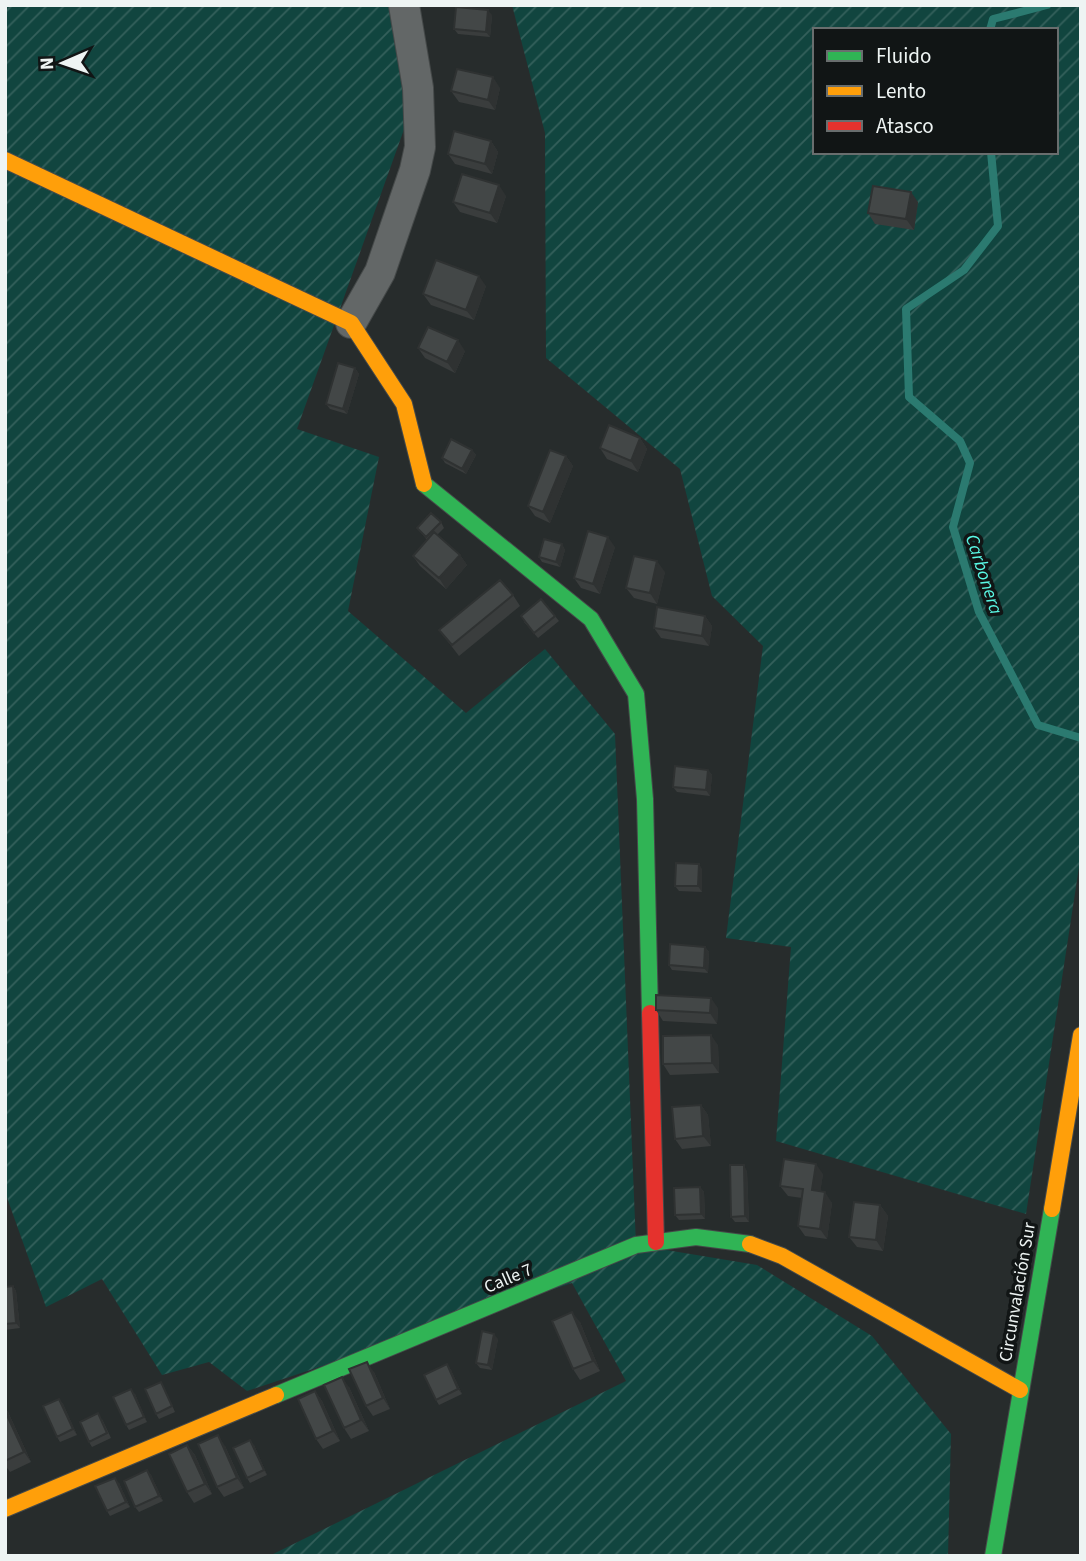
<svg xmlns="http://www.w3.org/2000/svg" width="1086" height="1561" font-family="'Source Sans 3',sans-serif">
<defs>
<pattern id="garden-furrows" width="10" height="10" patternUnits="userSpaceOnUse" patternTransform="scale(1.75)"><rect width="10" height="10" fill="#11453f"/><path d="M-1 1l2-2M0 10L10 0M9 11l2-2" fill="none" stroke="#34605b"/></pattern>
</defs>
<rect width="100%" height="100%" fill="#272c2c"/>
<!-- garden -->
<path fill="url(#garden-furrows)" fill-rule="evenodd" d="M5 5H393L407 121 297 429 379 457 348 611 466 713 545 649 615 734 636 1245 757 1265 872 1336 951 1434 948 1556H269L626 1381 572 1283 247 1391 209 1362 162 1375 102 1279 46 1307 5 1192Z
M512 5H1081V854L1026 1214 776 1141 791 947 726 938 763 646 712 596 680 469 546 358 545 133ZM815 30H1056V152H815Z"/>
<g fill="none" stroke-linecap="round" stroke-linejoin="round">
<!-- stream -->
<path stroke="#2b7a70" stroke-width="8" d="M990 30 993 19 1047 5
M991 152 998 226 964 270 906 309 909 397 960 441 970 463 953 527 979 612 1038 725 1081 738"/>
<defs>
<path id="street" d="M351 323 380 272 415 170 420 147 418 88 404 5"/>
<path id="fast" d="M424 484 591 619 636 694 645 799 650 1013
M276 1395 636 1245 696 1237 750 1244
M993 1556 1052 1209"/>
<path id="slow" d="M5 160 351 323 404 404 424 484
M1052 1209 1081 1035
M750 1244 782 1256 1020 1390
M5 1509 276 1395"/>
<path id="jam" d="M650 1013 656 1242"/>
</defs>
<!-- street casing -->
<use href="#street" stroke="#454949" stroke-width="32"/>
<!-- fast casing -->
<use href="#fast" stroke="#454949" stroke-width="18"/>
<!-- slow casing -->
<use href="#slow" stroke="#454949" stroke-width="18"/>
<!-- jam casing -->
<use href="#jam" stroke="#454949" stroke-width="18"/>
<!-- street -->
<use href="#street" stroke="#636767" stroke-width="30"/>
<!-- fast -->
<use href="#fast" stroke="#30b455" stroke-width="16"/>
<!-- slow -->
<use href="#slow" stroke="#ff9f0a" stroke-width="16"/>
<!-- jam -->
<use href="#jam" stroke="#e5322d" stroke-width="16"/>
</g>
<!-- wall -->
<path fill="#3a3d3d" d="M492 15 490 37 458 34 454 29Z
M500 88 495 110 459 102 451 91Z
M491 141 498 152 492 174 455 164 448 154Z
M506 196 497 223 460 212 453 202Z
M918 202 914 230 875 224 868 213Z
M486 286 474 320 431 305 423 294Z
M418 348 465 351 455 373 425 358Z
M355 368 359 374 347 414 330 409 326 404Z
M640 438 647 449 638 472 607 459 600 448Z
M472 450 476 455 466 474 445 463 442 458Z
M566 456 573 466 550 523 535 516 528 506Z
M441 522 444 528 437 535 460 555 467 565 446 589 420 566 413 556 427 540 417 528Z
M562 544 565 550 560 567 542 562 539 557Z
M615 547 600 594 581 588 574 578Z
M665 572 657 604 634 598 626 588Z
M513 595 520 606 459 656 439 630Z
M555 616 559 621 538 638 524 622Z
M705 616 712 626 709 646 661 638 654 628Z
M708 770 712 775 710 796 677 792 673 787Z
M702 869V892L679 891 675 886Z
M705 947 709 952 708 973 672 970 669 965Z
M718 1008 717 1024 663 1021 656 1010Z
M718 1045 719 1073 670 1075 663 1064Z
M701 1105 708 1115 711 1146 682 1149 675 1139Z
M747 1171 749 1222H735L731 1217Z
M823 1174 820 1192 832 1203 827 1239 805 1236 798 1226 802 1198 788 1196 780 1186Z
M700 1187 704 1192 705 1219 679 1220 675 1215Z
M880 1205 888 1216 883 1251 857 1247 849 1237Z
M13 1286 16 1291 20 1328 5 1330V1287Z
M580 1322 600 1371 580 1380 573 1369Z
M498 1339 492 1370 480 1368 476 1363Z
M447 1364 451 1370 462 1394 439 1405 436 1400Z
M374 1372 390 1409 373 1416 366 1406Z
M161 1382 164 1387 175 1412 159 1419 156 1414Z
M349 1387 369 1431 351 1439 344 1428Z
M315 1391 322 1401 340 1441 323 1449 316 1439Z
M135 1394 147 1422 129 1430 126 1425Z
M59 1399 63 1404 77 1435 60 1442 57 1437Z
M5 1407 8 1412 31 1462 10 1472 5 1465Z
M102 1419 111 1438 92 1447 89 1442Z
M187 1445 195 1455 212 1494 194 1503 187 1492Z
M254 1445 267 1475 250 1483 247 1478Z
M225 1446 244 1488 224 1497 217 1487Z
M147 1470 151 1475 163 1501 139 1512 135 1507Z
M119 1483 130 1507 110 1516 107 1511Z"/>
<!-- shaded-wall -->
<path fill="#2f3232" d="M488 10 492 15 490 37 486 32Z
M493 77 500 88 495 110 488 100Z
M491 141 498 152 492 174 485 164Z
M499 185 506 196 497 223 490 213Z
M911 192 918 202 914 230 906 219Z
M479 276 486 286 474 320 466 310Z
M458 340 465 351 455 373 447 362Z
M355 368 359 374 347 414 343 409Z
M640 438 647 449 638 472 631 461Z
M472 450 476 455 466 474 462 469Z
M566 456 573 466 550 523 543 512Z
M608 537 615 547 600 594 593 584Z
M562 544 565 550 560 567 556 562Z
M460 555 467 565 446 589 439 578Z
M657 561 665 572 657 604 650 593Z
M705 616 712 626 709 646 702 636Z
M708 770 712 775 710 796 706 790Z
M699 864 702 869V892L698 886Z
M705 947 709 952 708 973 704 968Z
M711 998 718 1008 717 1024 710 1013Z
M711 1035 718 1045 719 1073 712 1063Z
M701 1105 708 1115 711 1146 703 1136Z
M816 1164 823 1174 819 1201 812 1190Z
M744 1165 747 1171 749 1222 745 1216Z
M700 1187 704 1192 705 1219 701 1214Z
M825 1192 832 1203 827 1239 820 1229Z
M880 1205 888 1216 883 1251 876 1240Z
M13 1286 16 1291 20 1328 16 1323Z
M572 1312 580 1322 600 1371 593 1361Z
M494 1334 498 1339 492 1370 488 1365Z
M367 1362 374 1372 390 1409 383 1398Z
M447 1364 451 1370 462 1394 458 1389Z
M342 1377 349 1387 369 1431 361 1420Z
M131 1389 135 1394 147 1422 144 1417Z
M315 1391 322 1401 340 1441 333 1431Z
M59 1399 63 1404 77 1435 73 1429Z
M5 1407 8 1412 31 1462 24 1452 5 1411Z
M218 1435 225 1446 244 1488 237 1478Z
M250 1440 254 1445 267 1475 264 1470Z
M187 1445 195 1455 212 1494 205 1484Z
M147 1470 151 1475 163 1501 159 1496Z
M115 1478 119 1483 130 1507 126 1502Z"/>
<!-- building -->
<path fill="#434747" stroke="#2f3232" stroke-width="2" d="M456 7 488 10 486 32 454 29Z
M457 69 493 77 488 100 451 91Z
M454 131 491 141 485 164 448 154Z
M462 174 499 185 490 213 453 202Z
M873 186 911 192 906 219 868 213Z
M436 260 479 276 466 310 423 294Z
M428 327 458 340 447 362 418 348Z
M338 363 355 368 343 409 326 404Z
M609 425 640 438 631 461 600 448Z
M451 439 472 450 462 469 442 458Z
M550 450 566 456 543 512 528 506Z
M431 513 441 522 426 537 417 528Z
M588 531 608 537 593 584 574 578Z
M434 532 460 555 439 578 413 556Z
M544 539 562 544 556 562 539 557Z
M634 556 657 561 650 593 626 588Z
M500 580 513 595 452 645 439 630Z
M541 599 555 616 534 633 521 616Z
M657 607 705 616 702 636 654 628Z
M675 766 708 770 706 790 673 787Z
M676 863 699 864 698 886H675Z
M670 944 705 947 704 968 669 965Z
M656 995 711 998 710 1013 656 1010Z
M711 1035 712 1063 663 1064V1036Z
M701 1105 703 1136 675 1139 672 1107Z
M784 1159 816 1164 812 1190 825 1192 820 1229 798 1226 803 1189 780 1186Z
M730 1165H744L745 1216 731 1217Z
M700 1187 701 1214 675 1215 674 1188Z
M854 1202 880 1205 876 1240 849 1237Z
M13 1286 16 1323 5 1324V1287Z
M572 1312 593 1361 573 1369 552 1321Z
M482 1331 494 1334 488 1365 476 1363Z
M367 1362 383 1398 366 1406 349 1369Z
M447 1364 458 1389 436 1400 424 1375Z
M342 1377 361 1420 344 1428 324 1385Z
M161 1382 172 1406 156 1414 145 1389Z
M131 1389 144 1417 126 1425 113 1397Z
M315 1391 333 1431 316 1439 298 1399Z
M59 1399 73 1429 57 1437 43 1406Z
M5 1411 24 1452 5 1461Z
M98 1413 107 1433 89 1442 80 1422Z
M218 1435 237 1478 217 1487 198 1444Z
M250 1440 264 1470 247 1478 233 1448Z
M187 1445 205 1484 187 1492 169 1454Z
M147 1470 159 1496 135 1507 124 1481Z
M115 1478 126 1502 107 1511 95 1486Z"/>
<g text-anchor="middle" stroke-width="7" stroke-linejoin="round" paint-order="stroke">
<!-- street labels -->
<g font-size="18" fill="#eef4f3" stroke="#111515">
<text transform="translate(508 1278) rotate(-23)" y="6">Calle 7</text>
<text transform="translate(1017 1292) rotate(-80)" y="6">Circunvalación Sur</text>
</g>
<!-- water labels -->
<g font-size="19" font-style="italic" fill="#59f7e4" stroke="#111515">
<text transform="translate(985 574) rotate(72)" y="7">Carbonera</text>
</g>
</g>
<!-- border -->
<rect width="1086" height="1561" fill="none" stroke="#eef4f3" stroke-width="14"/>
<!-- legend -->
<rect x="813" y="28" width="245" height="126" fill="#111515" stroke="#696e6e" stroke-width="2"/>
<rect x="827" y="51" width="35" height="10" fill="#30b455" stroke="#696e6e" stroke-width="2"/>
<text x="876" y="63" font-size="21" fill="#eef4f3">Fluido</text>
<rect x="827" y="86" width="35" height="10" fill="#ff9f0a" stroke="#696e6e" stroke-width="2"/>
<text x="876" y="98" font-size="21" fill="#eef4f3">Lento</text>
<rect x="827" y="121" width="35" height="10" fill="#e5322d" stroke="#696e6e" stroke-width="2"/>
<text x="876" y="133" font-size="21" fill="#eef4f3">Atasco</text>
<!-- north arrow -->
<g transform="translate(63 63) rotate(268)" stroke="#111515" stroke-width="5" paint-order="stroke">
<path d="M0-5L12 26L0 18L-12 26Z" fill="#eef4f3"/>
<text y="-10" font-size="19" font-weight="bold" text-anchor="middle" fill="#eef4f3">N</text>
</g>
</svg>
